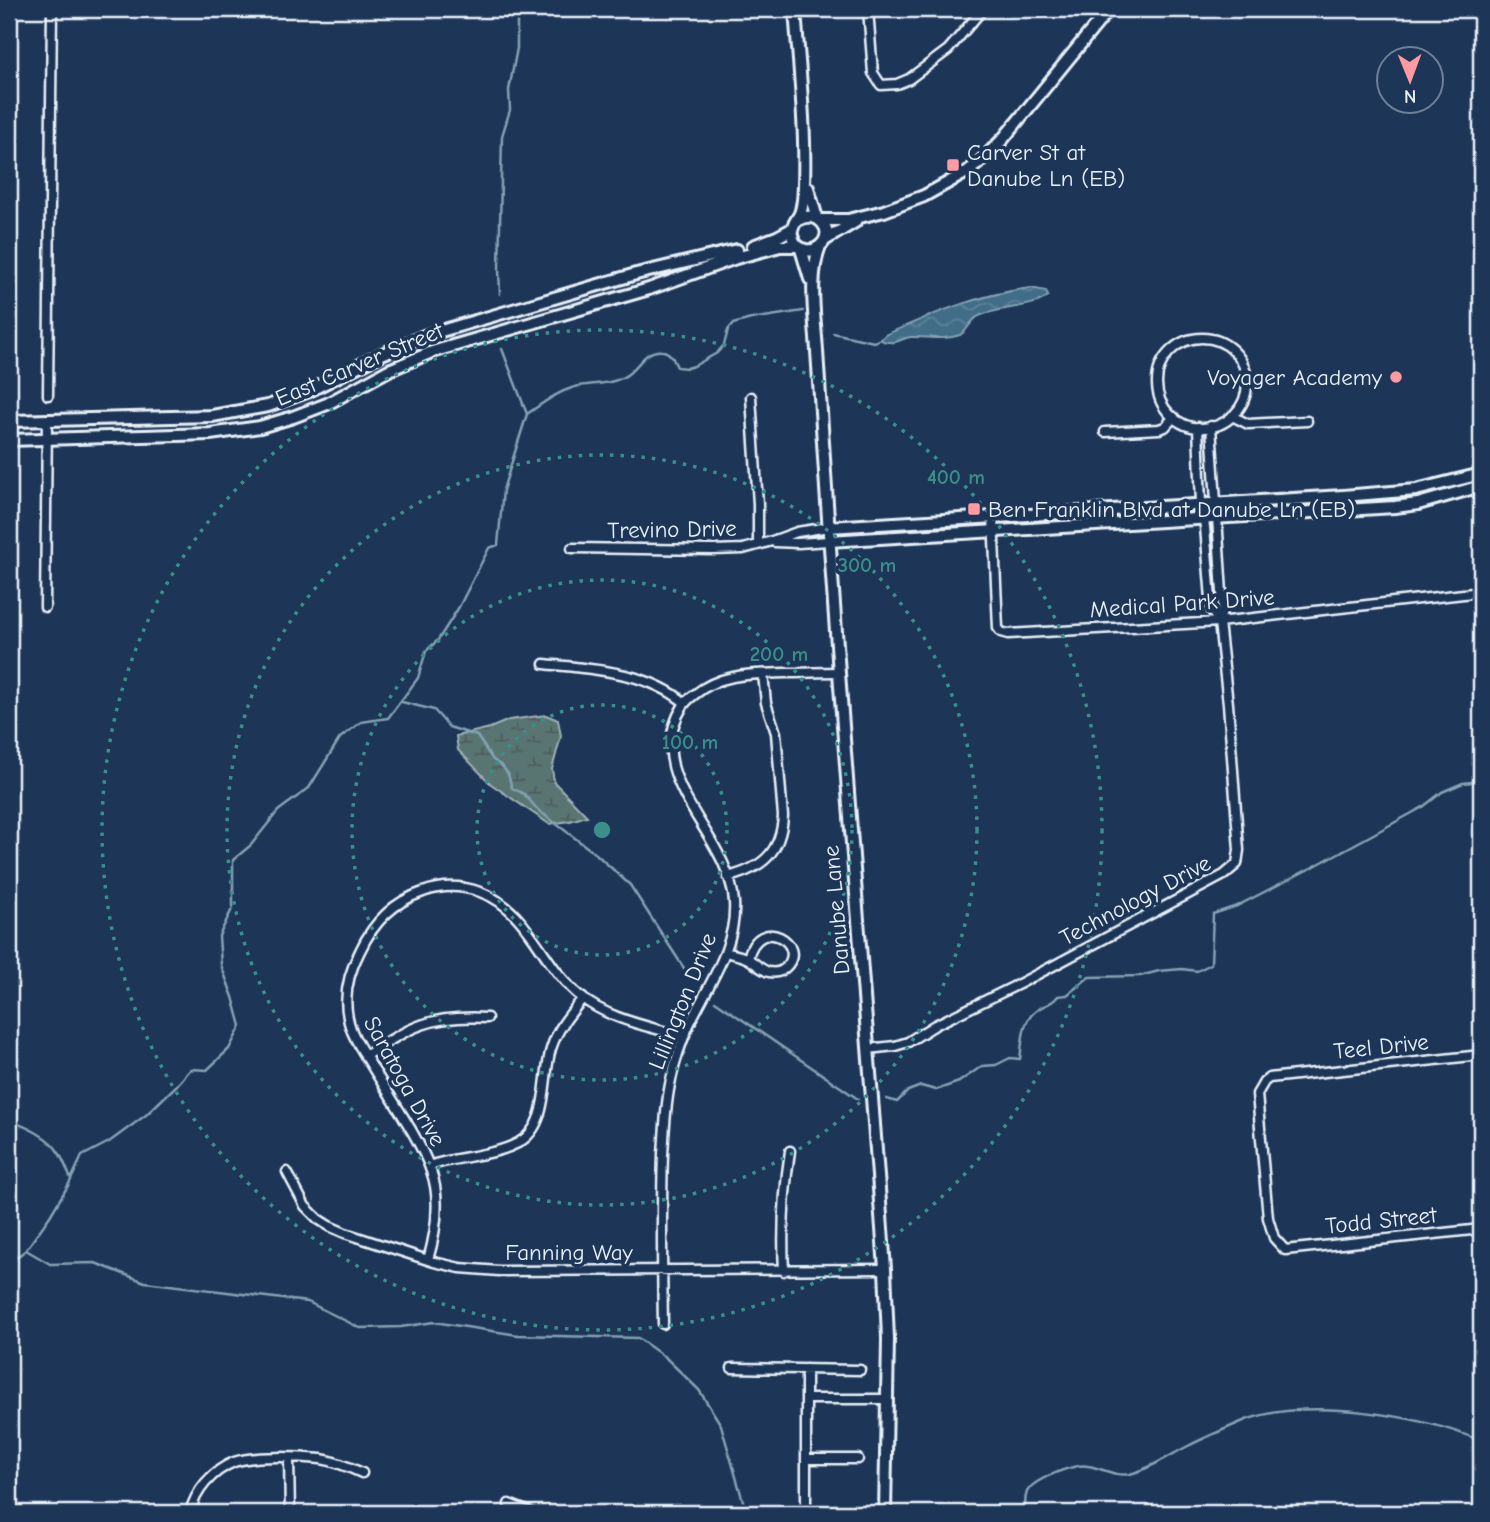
<svg xmlns="http://www.w3.org/2000/svg" width="1490" height="1522" font-family="'Comic Neue',sans-serif">
<defs>
<pattern id="wetland-marsh" width="20" height="14" patternUnits="userSpaceOnUse" patternTransform="scale(1.75)"><rect width="20" height="14" fill="#587472"/><path d="M1 5h8M5 5V1M11 12h8M15 12V8" fill="none" stroke="#4e5c5c"/></pattern>
<pattern id="water-waves" width="16" height="10" patternUnits="userSpaceOnUse" patternTransform="scale(1.75)"><rect width="16" height="10" fill="#426d88"/><path d="M0 5q4-4 8 0t8 0" fill="none" stroke="#5d829a"/></pattern>
</defs>
<rect width="100%" height="100%" fill="#1d3557"/>
<filter id="ink" filterUnits="userSpaceOnUse"><feTurbulence type="fractalNoise" baseFrequency=".0143" numOctaves="2"/><feDisplacementMap in="SourceGraphic" scale="14" xChannelSelector="R" yChannelSelector="G"/><feConvolveMatrix kernelMatrix="1 2 1 2 8 2 1 2 1" color-interpolation-filters="sRGB"/></filter>
<g filter="url(#ink)">
<!-- wetland -->
<path fill="url(#wetland-marsh)" stroke="#a0b2b5" stroke-width="2" d="M546 715 558 720 561 736 552 769 554 782 587 816 570 821 549 824 491 784 458 750 456 736 490 728 509 720Z"/>
<!-- water -->
<path fill="url(#water-waves)" stroke="#84a2b5" stroke-width="2" d="M1031 288 1046 291 1048 296C1035 308 998 307 979 316 970 320 968 331 960 335 943 341 927 336 910 337 904 338 900 341 895 342 891 343 887 342 883 341L881 339 885 335C932 314 979 294 1031 288Z"/>
<g fill="none" stroke-linecap="round" stroke-linejoin="round">
<!-- stream -->
<path stroke="#84a2b5" stroke-width="2.5" d="M500 294 499 269 502 136 510 110 509 90 517 48V9
M833 333 874 342 881 339
M527 414C543 403 557 392 575 387 591 383 615 385 628 374 639 366 646 348 663 351 671 352 674 361 677 367L687 368 694 366 717 353 724 345 728 330 733 324 751 319 803 311
M402 702 434 710 449 727 477 736 493 760 502 766 508 774 512 788 524 794 538 810 596 854 630 885 691 979
M715 1001 858 1099
M887 1099 897 1102 908 1091 921 1086 936 1090 959 1082 982 1066 996 1065 1010 1058 1020 1059C1023 1040 1021 1019 1040 1008 1047 1004 1052 1004 1058 996L1067 995 1089 977 1140 976 1159 971 1182 969 1197 971 1211 964 1213 914 1237 906 1313 867 1423 807 1442 792 1463 783 1481 781
M9 1120C26 1127 49 1136 59 1153 64 1161 67 1170 71 1179
M26 1250 50 1264 95 1263 145 1282 308 1302 360 1328 401 1327 434 1322 518 1335 638 1338 666 1358 699 1390 721 1425 745 1508 749 1513
M9 1263 26 1250 50 1216 69 1184 82 1156 109 1142 146 1115 177 1085 191 1069 207 1070 229 1049 241 1026 233 997 221 965 219 936 233 907V860L251 845 278 811 309 788 340 738 361 722 388 718 418 678 426 651 438 640 459 607 489 548 498 545 503 490 527 414 502 349
M1474 1438 1481 1473
M1026 1513C1025 1506 1024 1499 1027 1492 1032 1480 1075 1463 1088 1466 1103 1468 1114 1477 1130 1474 1150 1469 1169 1456 1188 1446 1206 1437 1227 1428 1246 1420 1310 1397 1420 1415 1481 1441"/>
<defs>
<path id="street" d="M868 9 873 73 881 85 897 84 909 79 948 50 983 9
M1157 383a45 45 0 1 1 90 0a45 45 0 1 1-90 0Z
M48 395 52 9
M751 397 758 504V545
M1232 416 1248 424 1307 421
M1198 427 1201 504 1205 527 1212 611 1219 622
M1105 432 1159 429 1165 427 1174 417
M993 517 998 628 1001 632 1008 634 1219 622 1481 592
M775 542 798 543 829 541
M572 548 713 550 743 549 772 541 797 532 829 527
M45 607 47 421
M544 664C591 669 647 671 685 703
M728 877C763 868 781 852 783 816L776 733 766 703 763 674
M725 952C732 954 740 955 746 958 754 961 760 970 769 972 775 973 781 972 785 968 810 945 759 912 748 958
M868 1049 895 1046 908 1042 935 1025 1019 984 1224 875 1237 864 1239 850 1228 704 1219 622 1223 608 1211 426
M1481 1055 1269 1078 1264 1082 1257 1094 1268 1218 1274 1238 1285 1250 1481 1229
M365 1056C412 1026 430 1015 487 1018
M429 1166C457 1156 491 1157 518 1143 550 1126 542 1077 551 1049 557 1029 570 1014 583 998
M287 1172 305 1206 318 1219 329 1226 345 1233 434 1262 460 1268 499 1271 885 1269
M428 1260C436 1232 441 1198 431 1171 419 1137 390 1097 371 1065 362 1050 351 1035 348 1018 343 994 349 972 360 951 373 923 393 902 423 892 442 885 461 885 480 892 529 909 542 966 581 997 610 1020 649 1026 684 1037
M784 1271C782 1232 784 1190 790 1151
M663 1324C662 1268 661 1211 663 1154 665 1129 665 1105 671 1080 675 1061 681 1043 689 1025 707 986 737 947 734 902 729 832 638 778 683 706 686 701 690 698 694 695 720 673 753 674 785 673 803 673 820 672 838 672
M732 1368 860 1370
M806 1369V1513
M806 1399H887
M289 1458 290 1513
M806 1459H858
M509 1504 532 1513
M190 1513C195 1491 212 1471 234 1462 253 1455 300 1457 321 1459 335 1461 349 1467 362 1473"/>
<path id="secondary" d="M795 9C799 67 806 126 804 185 804 193 803 203 801 211 798 220 790 226 792 235 794 249 810 255 820 246 837 231 817 208 798 220
M808 188 817 218
M821 220H848L884 211 924 196 967 172 981 161 1003 139 1109 9
M825 240 855 222
M753 246 777 237 792 229
M820 246C808 278 815 317 817 351 820 397 823 442 826 488 843 749 866 1009 885 1269L888 1339 885 1513
M801 249 810 279
M9 421 212 416 268 406 307 392 382 354 424 336 636 274 737 250
M9 440 210 434 260 427 293 417 327 404 389 370 432 352 649 289 736 258 780 246H797
M829 527 1343 496 1416 490 1481 474
M829 541 1395 507 1418 504 1481 486"/>
</defs>
<!-- street casing -->
<use href="#street" stroke="#e8f1f8" stroke-width="13"/>
<!-- secondary casing -->
<use href="#secondary" stroke="#e8f1f8" stroke-width="16"/>
<!-- street -->
<use href="#street" stroke="#1d3557" stroke-width="8"/>
<!-- secondary -->
<use href="#secondary" stroke="#1d3557" stroke-width="10"/>
</g>
</g>
<!-- distance rings -->
<g fill="none" stroke="#3a8f8a" stroke-width="3.5" stroke-dasharray="3.5 7">
<circle cx="602" cy="830" r="125"/>
<circle cx="602" cy="830" r="250"/>
<circle cx="602" cy="830" r="375"/>
<circle cx="602" cy="830" r="500"/>
</g>
<!-- markers -->
<g fill="#ff9aa2" stroke="#1d3557" stroke-width="2.5">
<rect x="946" y="158" width="14" height="14" rx="3.5"/>
<circle cx="1396" cy="377" r="7"/>
<rect x="967" y="502" width="14" height="14" rx="3.5"/>
</g>
<g text-anchor="middle" stroke-width="7" stroke-linejoin="round" paint-order="stroke">
<!-- poi labels -->
<g font-size="23" fill="#e8f1f8" stroke="#1d3557" text-anchor="start">
<text x="967" y="160">Carver St at<tspan x="967" dy="26">Danube Ln (EB)</tspan></text>
<text x="1382" y="385" text-anchor="end">Voyager Academy</text>
<text x="988" y="517">Ben Franklin Blvd at Danube Ln (EB)</text>
</g>
<!-- street labels -->
<g font-size="23" fill="#e8f1f8" stroke="#1d3557">
<text transform="translate(359 364) rotate(-23)" y="8">East Carver Street</text>
<text transform="translate(672 529) rotate(-1)" y="8">Trevino Drive</text>
<text transform="translate(1182 603) rotate(-4)" y="8">Medical Park Drive</text>
<text transform="translate(1135 900) rotate(-28)" y="8">Technology Drive</text>
<text transform="translate(836 910) rotate(-95)" y="8">Danube Lane</text>
<text transform="translate(682 1001) rotate(-68)" y="8">Lillington Drive</text>
<text transform="translate(1381 1046) rotate(-6)" y="8">Teel Drive</text>
<text transform="translate(405 1081) rotate(61)" y="8">Saratoga Drive</text>
<text transform="translate(1381 1220) rotate(-6)" y="8">Todd Street</text>
<text x="569" y="1260">Fanning Way</text>
</g>
</g>
<circle cx="602" cy="830" r="10" fill="#3a8f8a" stroke="#1d3557" stroke-width="3.5"/>
<g font-size="21" text-anchor="middle" font-weight="bold" fill="#3a8f8a" stroke="#1d3557" stroke-width="7" stroke-linejoin="round" paint-order="stroke">
<text x="956" y="484">400 m</text>
<text x="867" y="572">300 m</text>
<text x="779" y="661">200 m</text>
<text x="690" y="749">100 m</text>
</g>
<!-- margin -->
<rect width="1490" height="1522" fill="none" stroke="#1d3557" stroke-width="35"/>
<rect x="18" y="18" width="1455" height="1487" fill="none" stroke="#e8f1f8" stroke-width="2.5" filter="url(#ink)"/>
<!-- north arrow -->
<g transform="translate(1410 80) rotate(179)"><circle r="33" fill="#1d3557" stroke="#6e8097" stroke-width="2"/>
<path d="M0-5L12 26L0 18L-12 26Z" fill="#ff9aa2"/>
<text y="-10" font-size="19" font-weight="bold" text-anchor="middle" fill="#e8f1f8">N</text>
</g>
</svg>
